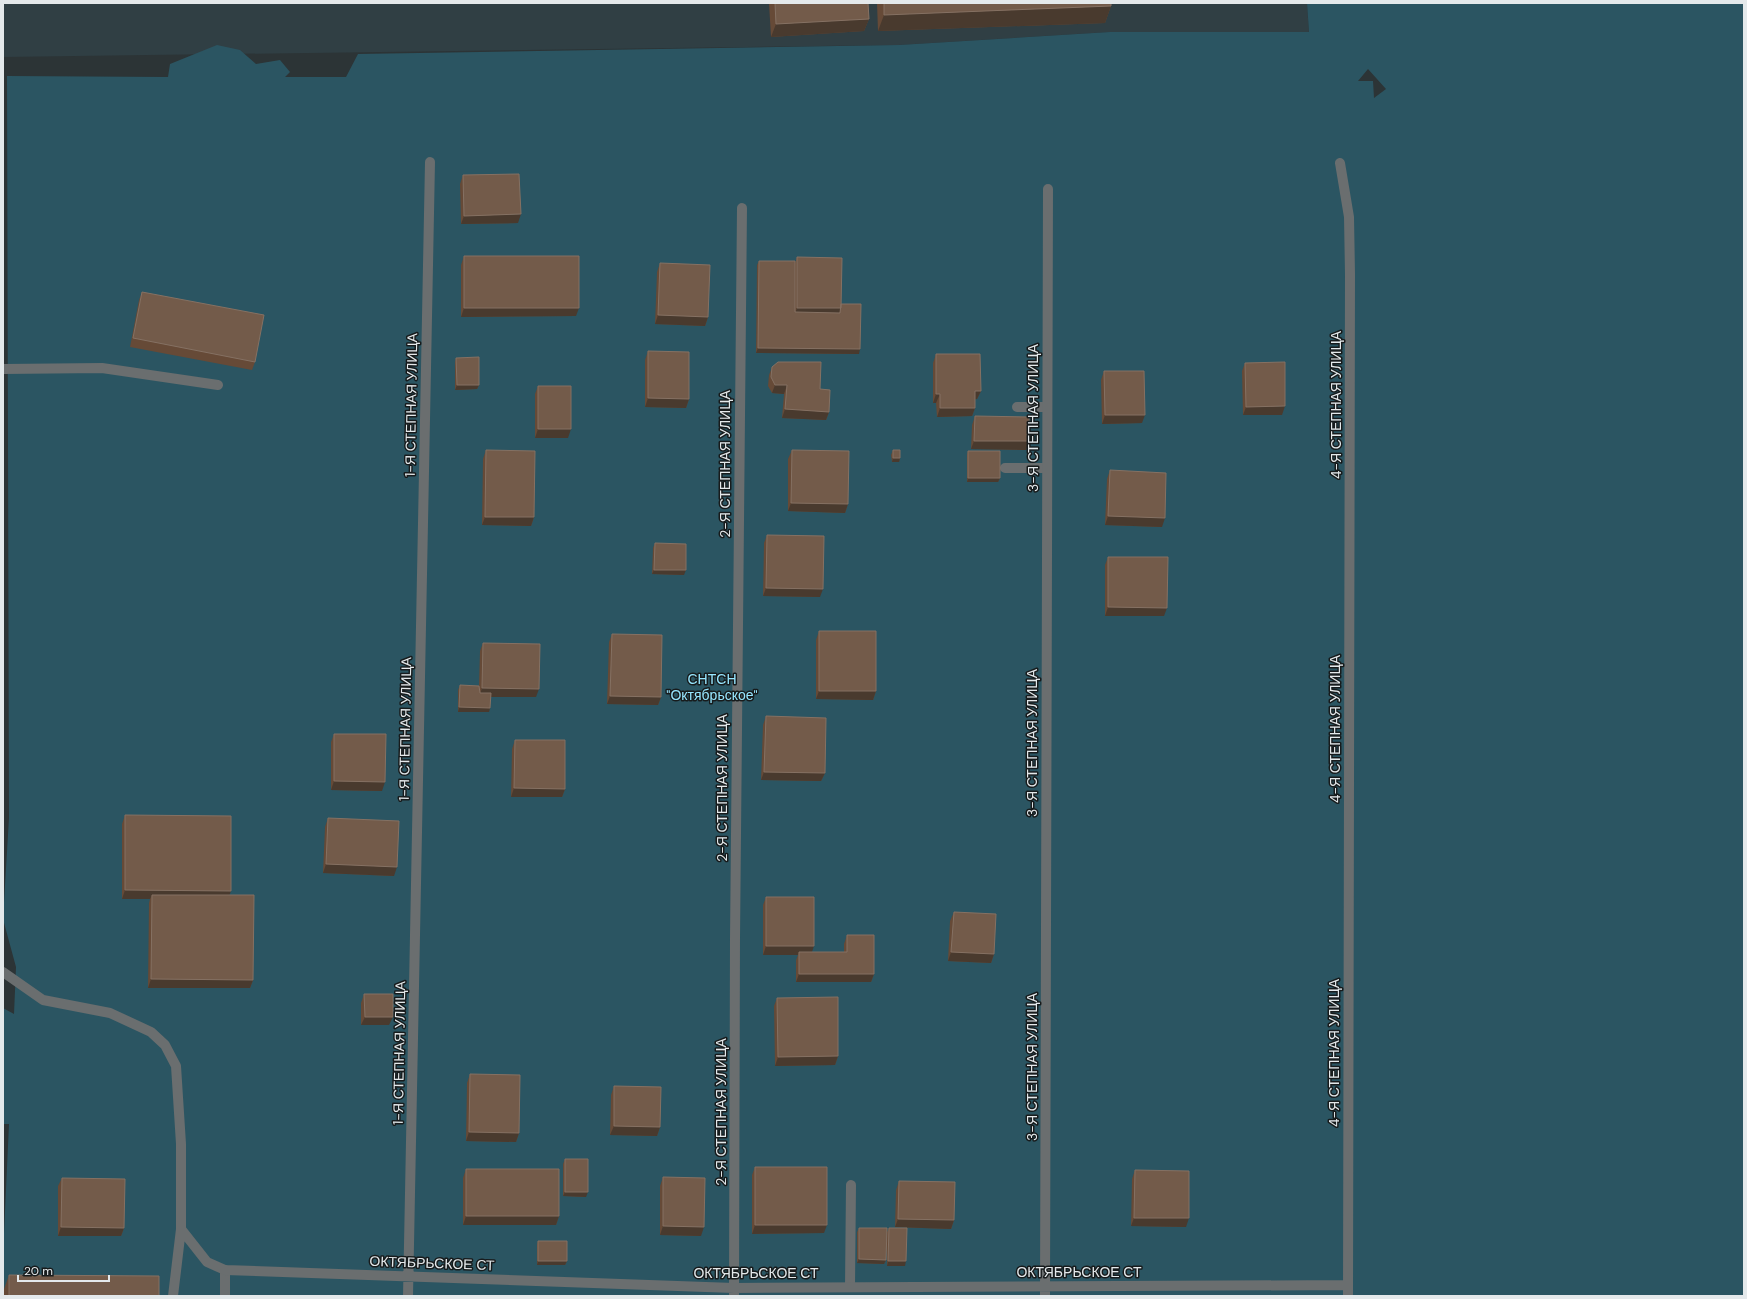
<svg xmlns="http://www.w3.org/2000/svg" width="1747" height="1299" font-family="'DM Sans',sans-serif">
<rect width="100%" height="100%" fill="#2c3436"/>
<!-- built -->
<path fill="#303f44" d="M3 3H1307L1309 32H1110L899 45 3 57Z"/>
<!-- green -->
<path fill="#2b5562" fill-rule="evenodd" d="M1307 3H1744V1296H3V1255L9 1124H3V1008L14 1014 16 967 3 919 9 818 7 76 168 77 170 64 217 45 240 50 256 64 280 60 290 72 285 77H346L358 54 899 45 1110 32H1309ZM1368 69 1386 89 1374 98 1373 81H1358Z"/>
<g fill="none" stroke-linecap="round" stroke-linejoin="round">
<!-- service -->
<path stroke="#6a6e6f" stroke-width="10" d="M3 369 102 368 218 385
M1017 407H1047
M1005 468H1046
M850 1287 851 1185
M225 1296V1270"/>
<!-- minor -->
<path stroke="#6a6e6f" stroke-width="10" d="M1340 163 1349 217 1350 274 1348 1296
M3 972 43 1000 110 1013 151 1032 165 1045 176 1066 181 1144V1229L173 1296
M181 1229 207 1262 225 1270 734 1288 1348 1285
M408 1296 430 162
M734 1296 735 938 742 208
M1045 1296 1048 189"/>
</g>
<!-- wall -->
<path fill="#664a37" d="M769 3H868L869 19 864 31 771 37Z
M877 3H1111V6L1105 23 878 31Z
M463 175 518 223 461 224 460 184Z
M464 256 576 316 461 317V265Z
M797 257 841 304 859 354 756 353 757 265 759 261 795 263Z
M660 263 708 317 705 326 655 324 657 272Z
M142 292 255 362 252 370 130 347 139 300Z
M648 351 689 399 686 408 645 407V360Z
M936 354 981 391 977 399H975V408L972 416 937 417 936 403H933V363Z
M456 358 479 385 477 389 455 390V362Z
M1245 363 1282 415H1243L1242 371Z
M772 367 820 389 829 412 826 420 782 418 784 394 772 393 768 386 769 375Z
M1104 371 1142 423 1102 424 1101 380Z
M538 386 568 438H535V394Z
M975 416 1029 441 1026 450 971 449 972 425Z
M486 450 534 517 531 526 482 525 483 459Z
M792 450 848 504 845 513 788 511V459Z
M893 450 900 458 899 462H892L891 455Z
M968 451 1000 478 998 482H967V455Z
M1110 470 1162 527 1105 525 1107 479Z
M767 535 820 597 763 596 764 543Z
M655 543 684 575 652 574 653 548Z
M1108 557 1164 616H1105V565Z
M819 631 876 691 873 700 816 699V640Z
M612 634 661 697 658 705 607 704 609 642Z
M483 643 536 697H491L489 712H458V690L460 685 479 686 480 651Z
M766 716 825 773 821 781 761 780 763 725Z
M334 734 382 791 331 790V742Z
M515 740 565 789 562 797H511L512 749Z
M125 815 229 895 253 980 250 988H148L149 903 150 899H122V824Z
M328 818 394 876 323 873 325 827Z
M766 897 812 952H844V944L847 935 874 974 871 982H796V960L798 955H763V905Z
M954 912 994 954 991 963 948 961 950 921Z
M364 994 389 1025H361V1003Z
M777 998 838 1056 835 1065 775 1066 774 1006Z
M470 1074 519 1133 516 1142 466 1141 467 1083Z
M614 1086 660 1127 657 1136 610 1135 611 1095Z
M565 1159 586 1197 563 1196V1164Z
M755 1167 824 1233 752 1234V1175Z
M466 1169 559 1216 556 1225H463V1178Z
M1135 1170 1186 1227 1131 1226 1132 1179Z
M663 1177 701 1236 660 1235V1186Z
M62 1178 124 1228 121 1236H58V1186Z
M899 1181 954 1220 951 1229 895 1227 896 1190Z
M859 1228 886 1260 884 1264 857 1263V1232Z
M889 1228 905 1266H887V1232Z
M538 1241 567 1261 565 1265H537V1245Z
M9 1275 159 1296H3V1292Z"/>
<!-- shaded-wall -->
<path fill="#493a2e" d="M1111 6 1105 23 878 31 884 15Z
M869 19 864 31 771 37 776 24Z
M521 214 518 223 461 224 464 216Z
M464 308H579L576 316 461 317Z
M797 308H841L838 317 794 316Z
M658 315 708 317 705 326 655 324Z
M758 348 860 349 859 354 756 353Z
M457 385H479L477 389 455 390Z
M775 385H787L784 394 772 393Z
M975 391H981L977 399 972 400Z
M936 394H940L936 403H933Z
M648 398 689 399 686 408 645 407Z
M1285 406 1282 415H1243L1246 407Z
M940 408H975L972 416 937 417Z
M785 409 829 412 826 420 782 418Z
M1105 415H1145L1142 423 1102 424Z
M538 429H571L568 438H535Z
M974 441H1029L1026 450 971 449Z
M893 458H900L899 462H892Z
M968 478H1000L998 482H967Z
M791 503 848 504 845 513 788 511Z
M1108 516 1165 518 1162 527 1105 525Z
M485 517H534L531 526 482 525Z
M654 570H686L684 575 652 574Z
M766 588 823 589 820 597 763 596Z
M1108 607 1167 608 1164 616H1105Z
M482 688 539 689 536 697H479Z
M819 691H876L873 700 816 699Z
M610 696 661 697 658 705 607 704Z
M459 707 490 708 489 712H458Z
M764 772 825 773 821 781 761 780Z
M334 781 385 782 382 791 331 790Z
M514 788 565 789 562 797H511Z
M326 864 397 867 394 876 323 873Z
M125 890 231 891 228 899 152 895 150 899H122Z
M766 946H814L811 955 799 952 798 955H763Z
M951 952 994 954 991 963 948 961Z
M799 974H874L871 982H796Z
M151 979 253 980 250 988H148Z
M365 1017H393L389 1025H361Z
M838 1056 835 1065 775 1066 778 1057Z
M614 1126 660 1127 657 1136 610 1135Z
M469 1132 519 1133 516 1142 466 1141Z
M565 1192H588L586 1197 563 1196Z
M466 1216H559L556 1225H463Z
M1134 1218H1189L1186 1227 1131 1226Z
M898 1219 954 1220 951 1229 895 1227Z
M755 1225H827L824 1233 752 1234Z
M663 1226 704 1227 701 1236 660 1235Z
M61 1227 124 1228 121 1236H58Z
M859 1259 886 1260 884 1264 857 1263Z
M538 1261H567L565 1265H537Z
M888 1261H906L905 1266H887Z"/>
<!-- building -->
<path fill="#735b4a" stroke="#857163" d="M775 3H868L869 19 776 24Z
M884 3H1111V6L884 15Z
M519 174 521 214 464 216 463 175Z
M464 256H579V308H464Z
M797 257 842 258 841 308H797Z
M759 261H795V312L840 313 841 304H861L860 349 758 348Z
M660 263 710 265 708 317 658 315Z
M142 292 264 315 255 362 133 338Z
M648 351 689 352V399L648 398Z
M936 354H980L981 391H975V408H940V394H936Z
M479 357V385H457L456 358Z
M778 362H821L820 389 830 390 829 412 785 409 787 385H775L771 377 772 367Z
M1285 362V406L1246 407 1245 363Z
M1104 371H1144L1145 415H1105Z
M538 386H571V429H538Z
M975 416 1029 417V441H974Z
M486 450 535 451 534 517H485Z
M792 450 849 451 848 504 791 503Z
M893 450H900V458H893Z
M968 451H1000V478H968Z
M1110 470 1166 473 1165 518 1108 516Z
M767 535 824 536 823 589 766 588Z
M655 543 686 544V570H654Z
M1108 557H1168L1167 608 1108 607Z
M819 631H876V691H819Z
M612 634 662 635 661 697 610 696Z
M483 643 540 644 539 689 482 688Z
M460 685 479 686 480 693H491L490 708 459 707Z
M766 716 826 718 825 773 764 772Z
M334 734H386L385 782 334 781Z
M515 740H565V789L514 788Z
M125 815 231 816V891L125 890Z
M328 818 399 821 397 867 326 864Z
M152 895H254L253 980 151 979Z
M766 897H814V946H766Z
M954 912 996 914 994 954 951 952Z
M847 935H874V974H799V952H847Z
M364 994H393V1017H365Z
M838 997V1056L778 1057 777 998Z
M470 1074 520 1075 519 1133 469 1132Z
M614 1086 661 1087 660 1127 614 1126Z
M565 1159H588V1192H565Z
M755 1167H827V1225H755Z
M466 1169H559V1216H466Z
M1135 1170 1189 1171V1218H1134Z
M663 1177 705 1178 704 1227 663 1226Z
M62 1178 125 1179 124 1228 61 1227Z
M899 1181 955 1182 954 1220 898 1219Z
M859 1228H887L886 1260 859 1259Z
M889 1228H907L906 1261H888Z
M538 1241H567V1261H538Z
M9 1275 159 1276V1296H9Z"/>
<g text-anchor="middle" stroke-width="3" stroke-linejoin="round" paint-order="stroke">
<!-- street labels -->
<g font-size="14" fill="#e4e9eb" stroke="#171b1c">
<text transform="translate(411 405) rotate(-89)" y="5">1-Я СТЕПНАЯ УЛИЦА</text>
<text transform="translate(1336 405) rotate(-90)" y="5">4-Я СТЕПНАЯ УЛИЦА</text>
<text transform="translate(1033 418) rotate(-90)" y="5">3-Я СТЕПНАЯ УЛИЦА</text>
<text transform="translate(725 464) rotate(-90)" y="5">2-Я СТЕПНАЯ УЛИЦА</text>
<text transform="translate(405 729) rotate(-89)" y="5">1-Я СТЕПНАЯ УЛИЦА</text>
<text transform="translate(1335 729) rotate(-90)" y="5">4-Я СТЕПНАЯ УЛИЦА</text>
<text transform="translate(1032 743) rotate(-90)" y="5">3-Я СТЕПНАЯ УЛИЦА</text>
<text transform="translate(722 788) rotate(-90)" y="5">2-Я СТЕПНАЯ УЛИЦА</text>
<text transform="translate(399 1053) rotate(-89)" y="5">1-Я СТЕПНАЯ УЛИЦА</text>
<text transform="translate(1334 1053) rotate(-90)" y="5">4-Я СТЕПНАЯ УЛИЦА</text>
<text transform="translate(1032 1067) rotate(-90)" y="5">3-Я СТЕПНАЯ УЛИЦА</text>
<text transform="translate(721 1112) rotate(-90)" y="5">2-Я СТЕПНАЯ УЛИЦА</text>
<text transform="translate(432 1263) rotate(2)" y="5">ОКТЯБРЬСКОЕ СТ</text>
<text x="1079" y="1277">ОКТЯБРЬСКОЕ СТ</text>
<text x="756" y="1278">ОКТЯБРЬСКОЕ СТ</text>
</g>
<!-- park labels -->
<g font-size="14" fill="#97e6ff" stroke="#171b1c">
<text x="712" y="684">СНТСН<tspan x="712" dy="16">"Октябрьское"</tspan></text>
</g>
</g>
<!-- border -->
<rect width="1747" height="1299" fill="none" stroke="#e4e9eb" stroke-width="8"/>
<!-- scale -->
<path d="M18 1275v6h91v-6" fill="none" stroke="#e4e9eb" stroke-width="2"/>
<text x="24" y="1275" font-size="12" fill="#e4e9eb" stroke="#171b1c" stroke-width="3" paint-order="stroke">20 m</text>
</svg>
